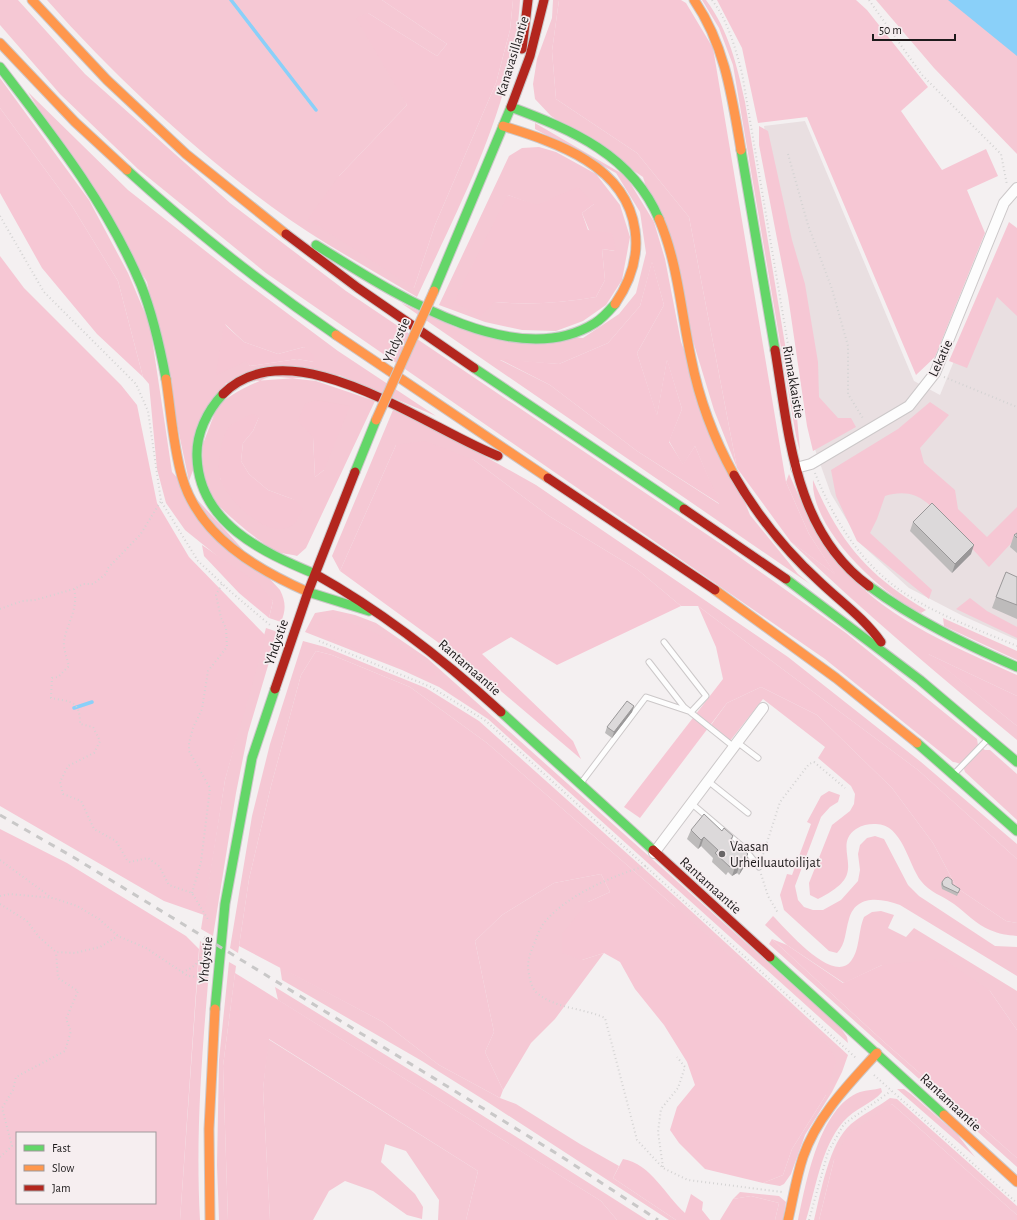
<svg xmlns="http://www.w3.org/2000/svg" width="1017" height="1220" font-family="'Alegreya Sans',sans-serif">
<rect width="100%" height="100%" fill="#f4f0f1"/>
<!-- built -->
<path fill="#e9dfe1" d="M805 121 914 381 940 395 989 276 1017 304V640L963 616 909 588 862 545 831 494 812 441 764 126Z"/>
<!-- green -->
<path fill="#f5c8d4" fill-rule="evenodd" d="M0 0H18L85 74 230 203 346 291 724 546 846 633 977 739 978 745 985 750H990L1017 774V820L965 772C963 765 960 763 953 762L825 659 266 273 138 169 60 94 0 25Z
M47 0H382L447 44 437 56 368 13 407 105 339 176 414 288 435 225 496 83 510 30 513 0H520C514 104 460 204 417 297 369 268 318 241 272 207 192 148 113 75 47 0Z
M553 0H559L552 51 556 99 637 153 689 217 737 468 714 410 643 177 551 116 535 99 533 84 537 59 552 18Z
M702 0H706C729 31 737 65 745 102L797 417 800 451 796 436 733 65 719 28Z
M876 0H1017V154L934 68Z
M0 78 89 200 128 273 150 325 172 472 280 590C286 602 286 610 281 622L269 618 273 601 185 530 166 503 157 469 149 384 143 377 118 281 72 206 0 108Z
M28 92 128 190 236 275 338 351 436 416 339 375 226 383 189 481 147 282ZM225 324 244 342 278 354 304 347 314 362 297 359 250 366Z
M535 123 626 176 654 222 665 259 681 342 750 515 798 574 810 584 401 303 457 328 583 338 619 314 636 293 646 253 640 212 616 173 535 129ZM652 262 664 305 637 353 657 416 667 360 682 409 669 441 683 465 695 446 719 504 637 451 550 385 500 360 559 364 608 343 640 306Z
M539 147 556 152 596 174 620 205 630 237 622 280 606 305 583 321 556 331 522 330 485 322 439 305 509 156 522 148ZM508 195 537 206 594 204 582 213 589 230 615 251 602 249 605 280 596 297C561 303 529 305 494 302Z
M271 376 316 381 375 401 306 548 297 556C290 554 282 554 276 551 264 546 216 507 211 496 199 470 199 436 214 411 225 395 253 384 271 376ZM259 417 253 431 243 443 241 461 249 474 268 490 295 500 220 479ZM313 437 324 470 315 477Z
M393 410 456 440 536 485 788 657 921 762 1017 844V859L918 770 698 606H681L638 570 549 516 474 460 396 445 340 571 332 556Z
M789 474C799 495 807 518 819 537 867 612 940 640 1017 675V696L928 654 1017 726V740C940 676 863 612 791 542L835 574 809 534 786 482Z
M813 480C840 542 867 575 926 610L921 613C881 594 810 528 813 480Z
M333 610 355 615 376 623 427 658 840 1027 847 1037 848 1043 488 719 439 687 402 670 305 632 315 613Z
M943 618 1017 651V660L944 626Z
M266 628 278 632 248 733 236 793 213 936 201 929 225 780Z
M303 641 325 647 426 688 479 721 679 900 848 1055 842 1072 832 1092 805 1135 791 1174 784 1184 780 1186 763 1183 783 1175 792 1149 826 1095 674 906 487 743 410 687 332 655 316 651 301 675 271 786 249 879 238 953 230 948 252 816 270 744Z
M761 687 817 715 892 788 933 843 957 888 1006 921 1017 923V936C1007 935 999 934 990 930 977 925 965 912 954 904 943 896 929 892 921 881 908 864 902 822 874 824 868 824 862 825 856 829 838 841 852 859 847 874 844 885 828 894 818 899L810 895 809 883 832 825 850 811 854 804 855 794 851 786 818 758 825 747 763 699 730 741 711 725 727 703Z
M829 791 840 795 838 802 830 807 821 817 795 886 798 900 804 907 813 910H823L841 900 858 881 860 870 858 854 860 845 867 838 875 836 884 839 908 885 919 896 995 946 1017 947V976L900 905C881 898 856 894 849 919 845 932 846 944 837 953L829 951 784 910 780 895 787 874 792 875 811 824 807 822 821 796Z
M601 874 610 892 588 902 582 960 604 953 555 1019 531 1043 503 1090 485 1052 494 1032 475 941 502 915 554 883Z
M881 911 894 915 888 928 906 937 914 928 1017 991V1030L990 991 882 965 844 983 787 945 765 925 773 916C786 929 833 985 851 961 860 950 858 931 864 917L872 912Z
M772 939 884 1042 1017 1158V1167L769 944Z
M200 941 211 949C203 1040 195 1129 200 1220H180Z
M229 962 236 966 223 1066 228 1220H219L217 1165 219 1060Z
M280 967 383 1022 439 1065 500 1098 516 1104 580 1144 619 1166 613 1178 676 1220H669L489 1103 422 1061 282 980Z
M275 987 441 1089 647 1220H617L601 1201 278 1000Z
M268 1039 478 1171 466 1220H438L439 1200 406 1151 385 1144 381 1162 415 1194 423 1207 422 1219 407 1215 373 1191 345 1181 329 1191 313 1220H270L263 1089Z
M881 1088 882 1092C872 1104 855 1108 843 1122 821 1148 816 1188 806 1220H798C806 1183 819 1107 860 1092 867 1090 874 1090 881 1088Z
M897 1089H904L911 1094 957 1134 975 1157Z
M890 1098 897 1099 1017 1206V1215L892 1104 834 1160 819 1220H814C821 1192 829 1143 851 1124 863 1114 878 1107 890 1098Z
M740 1192 779 1196 786 1202 783 1220H775L779 1203 751 1196 733 1199Z"/>
<!-- forest -->
<path fill="#f6c7d4" fill-rule="evenodd" d="M382 0H513L510 30 496 83 435 225 414 288 308 219 339 176 407 105 356 18 368 13 437 56 447 44Z
M559 0H681L686 3 713 48 786 482 809 534 836 575 791 542 737 468 689 217 637 153 556 99 552 51Z
M717 0H856L867 10 928 87 901 111 942 170 986 149 998 176 967 190 985 233 935 357 916 375 807 117 758 123 742 48Z
M0 108 72 206 118 281 143 377 97 334 42 268 0 193Z
M759 126 768 131 792 240 805 284 818 362 819 397 838 418H851L856 427 813 451 807 426 788 296 759 145Z
M578 187 594 204 582 213 588 230 612 233 616 251 602 249 605 280 596 297C561 303 530 305 494 302L481 316 454 302 508 195 537 205Z
M1009 222 1017 228V316L997 297 967 368 949 361Z
M0 256 24 288 121 385 137 405 157 503 189 557 266 636 225 780 204 915 164 901 0 806Z
M652 261 664 305 637 353 657 415 667 359 682 409 669 442 683 464 695 446 720 504 637 451 550 385 499 359 559 364 608 343 640 306Z
M224 324 244 342 278 354 304 347 314 355V362L297 359 250 366 246 361 216 375Z
M317 400 350 406 324 470 315 477 313 437 298 421 305 404Z
M930 402 949 415 920 448 924 463 955 490 958 509 987 537 1017 507V537L989 567C973 550 934 503 916 496 906 492 895 493 885 496L877 519 870 533 932 590 929 599 857 541 836 496 831 470 898 429Z
M252 414 259 417 253 431 243 443 241 461 249 474 268 490 295 500 303 508C299 515 297 524 289 527 266 538 226 499 220 478 218 469 219 460 221 450 224 427 231 423 252 414Z
M425 441 474 460 549 516 638 570 681 606 557 665 511 637 482 654 573 741 581 759 476 670 340 571 396 445Z
M202 545 259 584 273 601 269 618 239 593 204 556Z
M970 598 987 611 1017 627V638L956 609Z
M698 606 918 770 1017 859V923L1006 921 957 888 933 843 892 788 817 715 761 687 727 703 640 818 624 807 723 679 716 647Z
M330 617C369 625 400 647 433 668L437 676H426L322 635 317 625Z
M316 651 332 655 410 687 487 743 674 906 828 1044 836 1061 826 1095 792 1149 783 1175 763 1183 705 1169 679 1143 670 1130 677 1107 695 1085 687 1062 664 1025 635 989 620 962 604 953 582 960 562 953V934L588 902 610 892 601 874 554 883 502 915 475 941 494 1032 485 1052 503 1090 500 1098 439 1065 383 1022 239 946 249 879 271 786 301 675Z
M926 653 1017 696V726Z
M0 829 67 863 186 936 199 949 180 1220H0ZM17 1133H155V1203H17Z
M772 939 787 945 843 983 882 965 943 959 990 991 1017 1030V1158L884 1042Z
M235 973 601 1201 617 1220H466L478 1171 269 1039 263 1089 270 1220H228L223 1066Z
M892 1104 1017 1215V1220H819L834 1160 847 1135Z
M623 1159C651 1164 665 1195 685 1213L691 1194 703 1202 702 1210 710 1220H676L613 1178Z
M751 1196 779 1203 775 1220H720L733 1199Z"/>
<!-- water -->
<path fill="#8ad0f9" d="M948 0H1017V56Z"/>
<g fill="none" stroke-linecap="round" stroke-linejoin="round">
<!-- stream -->
<path stroke="#8ad0f9" stroke-width="3.5" d="M231 0 316 110
M74 708 92 702"/>
<defs>
<path id="lane" d="M649 662 684 707 734 747
M737 742 758 758
M956 772 987 740
M708 781 748 813
M581 783 646 697 691 712 706 696 664 642
M691 803 744 848 759 867"/>
<path id="street" d="M796 468 811 464 909 406 935 373 1004 203 1017 188
M654 853 763 708"/>
<path id="fast" d="M0 67C53 136 107 204 141 285 153 315 160 347 166 379
M741 150 775 350
M127 170C193 230 263 285 336 335
M316 245C386 288 513 375 595 323 603 318 609 311 615 304
M434 291 511 107C572 130 632 155 659 219
M474 368 684 509
M223 394C207 411 196 434 197 457 199 523 262 552 315 574
M355 472 376 420
M786 579 920 680 1017 762
M869 586C915 620 965 644 1017 667
M308 592 369 611
M501 712 653 850
M917 743 1017 831
M770 957 944 1115
M215 1009 225 904 252 758 275 689"/>
<path id="slow" d="M32 0 107 80 186 154 286 234
M694 0C725 45 732 97 741 150
M0 43 75 122 127 170
M503 126C557 143 626 165 635 230 639 257 630 282 615 304
M659 219C678 263 681 312 691 358 699 399 714 439 734 475
M336 335 548 478
M166 379C171 411 173 446 182 477 199 536 256 569 308 592
M715 590 836 678 917 743
M944 1115 1017 1182
M210 1220 209 1129 215 1009
M788 1220C793 1199 796 1178 803 1157 817 1116 849 1084 877 1053"/>
<path id="jam" d="M522 49 528 0
M511 107 530 56 544 0
M286 234 358 288 474 368
M775 350C789 434 794 531 869 586
M223 394C291 325 428 429 498 456
M734 475C757 515 786 551 820 582 841 602 864 618 881 642
M548 478 715 590
M684 509 786 579
M315 574C383 612 444 660 501 712
M275 689 308 592 355 472
M653 850 770 957"/>
</defs>
<!-- lane casing -->
<use href="#lane" stroke="#ccc8c9" stroke-width="7"/>
<!-- street casing -->
<use href="#street" stroke="#ccc8c9" stroke-width="12"/>
<!-- fast casing -->
<use href="#fast" stroke="#ccc8c9" stroke-width="11"/>
<!-- slow casing -->
<use href="#slow" stroke="#ccc8c9" stroke-width="11"/>
<!-- jam casing -->
<use href="#jam" stroke="#ccc8c9" stroke-width="11"/>
<!-- path -->
<path stroke="#d4d3d3" stroke-width="2" stroke-dasharray="1 3" stroke-linecap="butt" d="M712 0C728 21 735 47 742 73L791 362
M869 0 922 75 1001 154 1007 185
M788 154 808 225 832 289 848 346V394L864 420
M0 216 44 292 136 384 148 411 161 501 198 561 231 592 270 625
M944 377 1017 407
M815 473C833 518 858 559 897 588 933 614 977 629 1017 646
M74 589C79 608 67 623 64 641 63 648 67 658 69 666L58 677 52 678 51 698C71 702 80 700 80 724L93 727 100 741 94 753 68 766 60 782 63 794 81 801 94 829 116 841 127 860 130 862 148 858 159 866 169 885 192 893 209 921
M0 609 22 601 35 600 74 589 83 584H93L106 574 108 568 140 535 161 501
M319 641 431 687 486 721 856 1058
M762 858 780 802 809 764 814 762 845 788
M0 860 52 898
M646 866C614 875 565 896 544 923 540 928 537 936 535 942 531 951 528 958 528 968 529 976 531 988 537 993 556 1009 584 1008 605 1018L637 1140 663 1168 688 1180 782 1192
M761 874 768 896 778 913
M192 893 201 862 210 788 189 751V743L193 728 202 709 208 671 227 647 226 628 221 618 216 595 222 584
M0 896 10 894 53 898 77 906 99 919 118 936 146 948 188 976 202 977
M0 904 27 921 39 937 56 952 75 953 100 947 118 936
M182 972C199 966 200 959 206 944
M874 1075 1017 1203
M0 1157 12 1146 2 1108 13 1090 16 1077 65 1051 71 1031 66 1019 78 991 58 978 56 952
M663 1167 658 1132 661 1109 678 1088 685 1067 677 1057
M809 1220 828 1152 844 1124 891 1091"/>
<!-- lane -->
<use href="#lane" stroke="#fdfdfd" stroke-width="5"/>
<!-- street -->
<use href="#street" stroke="#fdfdfd" stroke-width="10"/>
<!-- fast -->
<use href="#fast" stroke="#63d668" stroke-width="9"/>
<!-- slow -->
<use href="#slow" stroke="#ff974d" stroke-width="9"/>
<!-- jam -->
<use href="#jam" stroke="#b3261e" stroke-width="9"/>
<!-- rail -->
<path stroke="#c9c8c8" stroke-width="3" stroke-dasharray="7 7" stroke-linecap="butt" d="M0 815 73 857 186 926 559 1155 658 1220"/>
<defs>
<path id="slow-bridge" d="M376 420 434 291"/>
</defs>
<!-- slow-bridge casing -->
<use href="#slow-bridge" stroke="#ccc8c9" stroke-width="11" stroke-linecap="butt"/>
<!-- slow-bridge -->
<use href="#slow-bridge" stroke="#ff974d" stroke-width="9"/>
</g>
<!-- wall -->
<path fill="#bdbbbb" d="M913 522 971 554 952 573 910 531Z
M1017 533V553L1010 547 1014 535Z
M1017 577V619L992 608 996 597Z
M634 706 632 712 612 738 605 733 607 727Z
M691 830 722 831 733 836 732 840 746 858 744 867 739 875 737 873 732 876 728 872 726 875 712 862 713 858 701 846 698 849 687 839Z
M942 882 952 884 960 889 957 896 942 889 941 884Z"/>
<!-- shaded-wall -->
<path fill="#9a9899" d="M974 545 971 554 952 573 955 564Z
M634 706 632 712 612 738 614 732Z
M704 837 701 846 698 849 701 840Z
M748 854 745 862 748 858 744 867 739 875 745 857Z
M740 864 737 873 732 876 735 867Z"/>
<!-- building -->
<path fill="#dcd9da" stroke="#9a9899" d="M932 503 974 545 955 564 913 522Z
M1017 533V538L1014 535Z
M1006 572 1017 577V605L996 597Z
M627 701 634 706 614 732 607 727Z
M704 814 722 831 724 828 733 836 731 839 748 854 745 857 748 858 742 866 740 864 735 867 731 863 730 867 715 853 718 850 704 837 701 840 691 830Z
M948 877 952 880V884L960 889 958 893 943 886 942 882 945 878Z"/>
<!-- markers -->
<circle fill="#686566" stroke="#f6eef0" stroke-width="1.5" cx="722" cy="854" r="4"/>
<g text-anchor="middle" stroke-width="3.5" stroke-linejoin="round" paint-order="stroke">
<!-- street labels -->
<g font-size="14" fill="#1d1a1b" stroke="#f6eef0">
<text transform="translate(512 56) rotate(-73)" y="5">Kanavasillantie</text>
<text transform="translate(396 340) rotate(-66)" y="5">Yhdystie</text>
<text transform="translate(940 358) rotate(-65)" y="5">Lekatie</text>
<text transform="translate(794 382) rotate(80)" y="5">Rinnakkaistie</text>
<text transform="translate(276 642) rotate(-71)" y="5">Yhdystie</text>
<text transform="translate(470 667) rotate(41)" y="5">Rantamaantie</text>
<text transform="translate(711 885) rotate(42)" y="5">Rantamaantie</text>
<text transform="translate(205 960) rotate(-84)" y="5">Yhdystie</text>
<text transform="translate(951 1102) rotate(43)" y="5">Rantamaantie</text>
</g>
<!-- poi labels -->
<g font-size="14" fill="#1d1a1b" stroke="#f6eef0" text-anchor="start">
<text x="730" y="851">Vaasan<tspan x="730" dy="16">Urheiluautoilijat</tspan></text>
</g>
</g>
<!-- legend -->
<rect x="16" y="1132" width="140" height="72" fill="#f6eef0" stroke="#9f999b"/>
<rect x="24" y="1145" width="20" height="6" fill="#63d668" stroke="#9f999b"/>
<text x="52" y="1152" font-size="12" fill="#1d1a1b">Fast</text>
<rect x="24" y="1165" width="20" height="6" fill="#ff974d" stroke="#9f999b"/>
<text x="52" y="1172" font-size="12" fill="#1d1a1b">Slow</text>
<rect x="24" y="1185" width="20" height="6" fill="#b3261e" stroke="#9f999b"/>
<text x="52" y="1192" font-size="12" fill="#1d1a1b">Jam</text>
<!-- scale -->
<path d="M873 34v6h82v-6" fill="none" stroke="#1d1a1b" stroke-width="2"/>
<text x="879" y="34" font-size="12" fill="#1d1a1b" stroke="#f6eef0" stroke-width="3" paint-order="stroke">50 m</text>
</svg>
